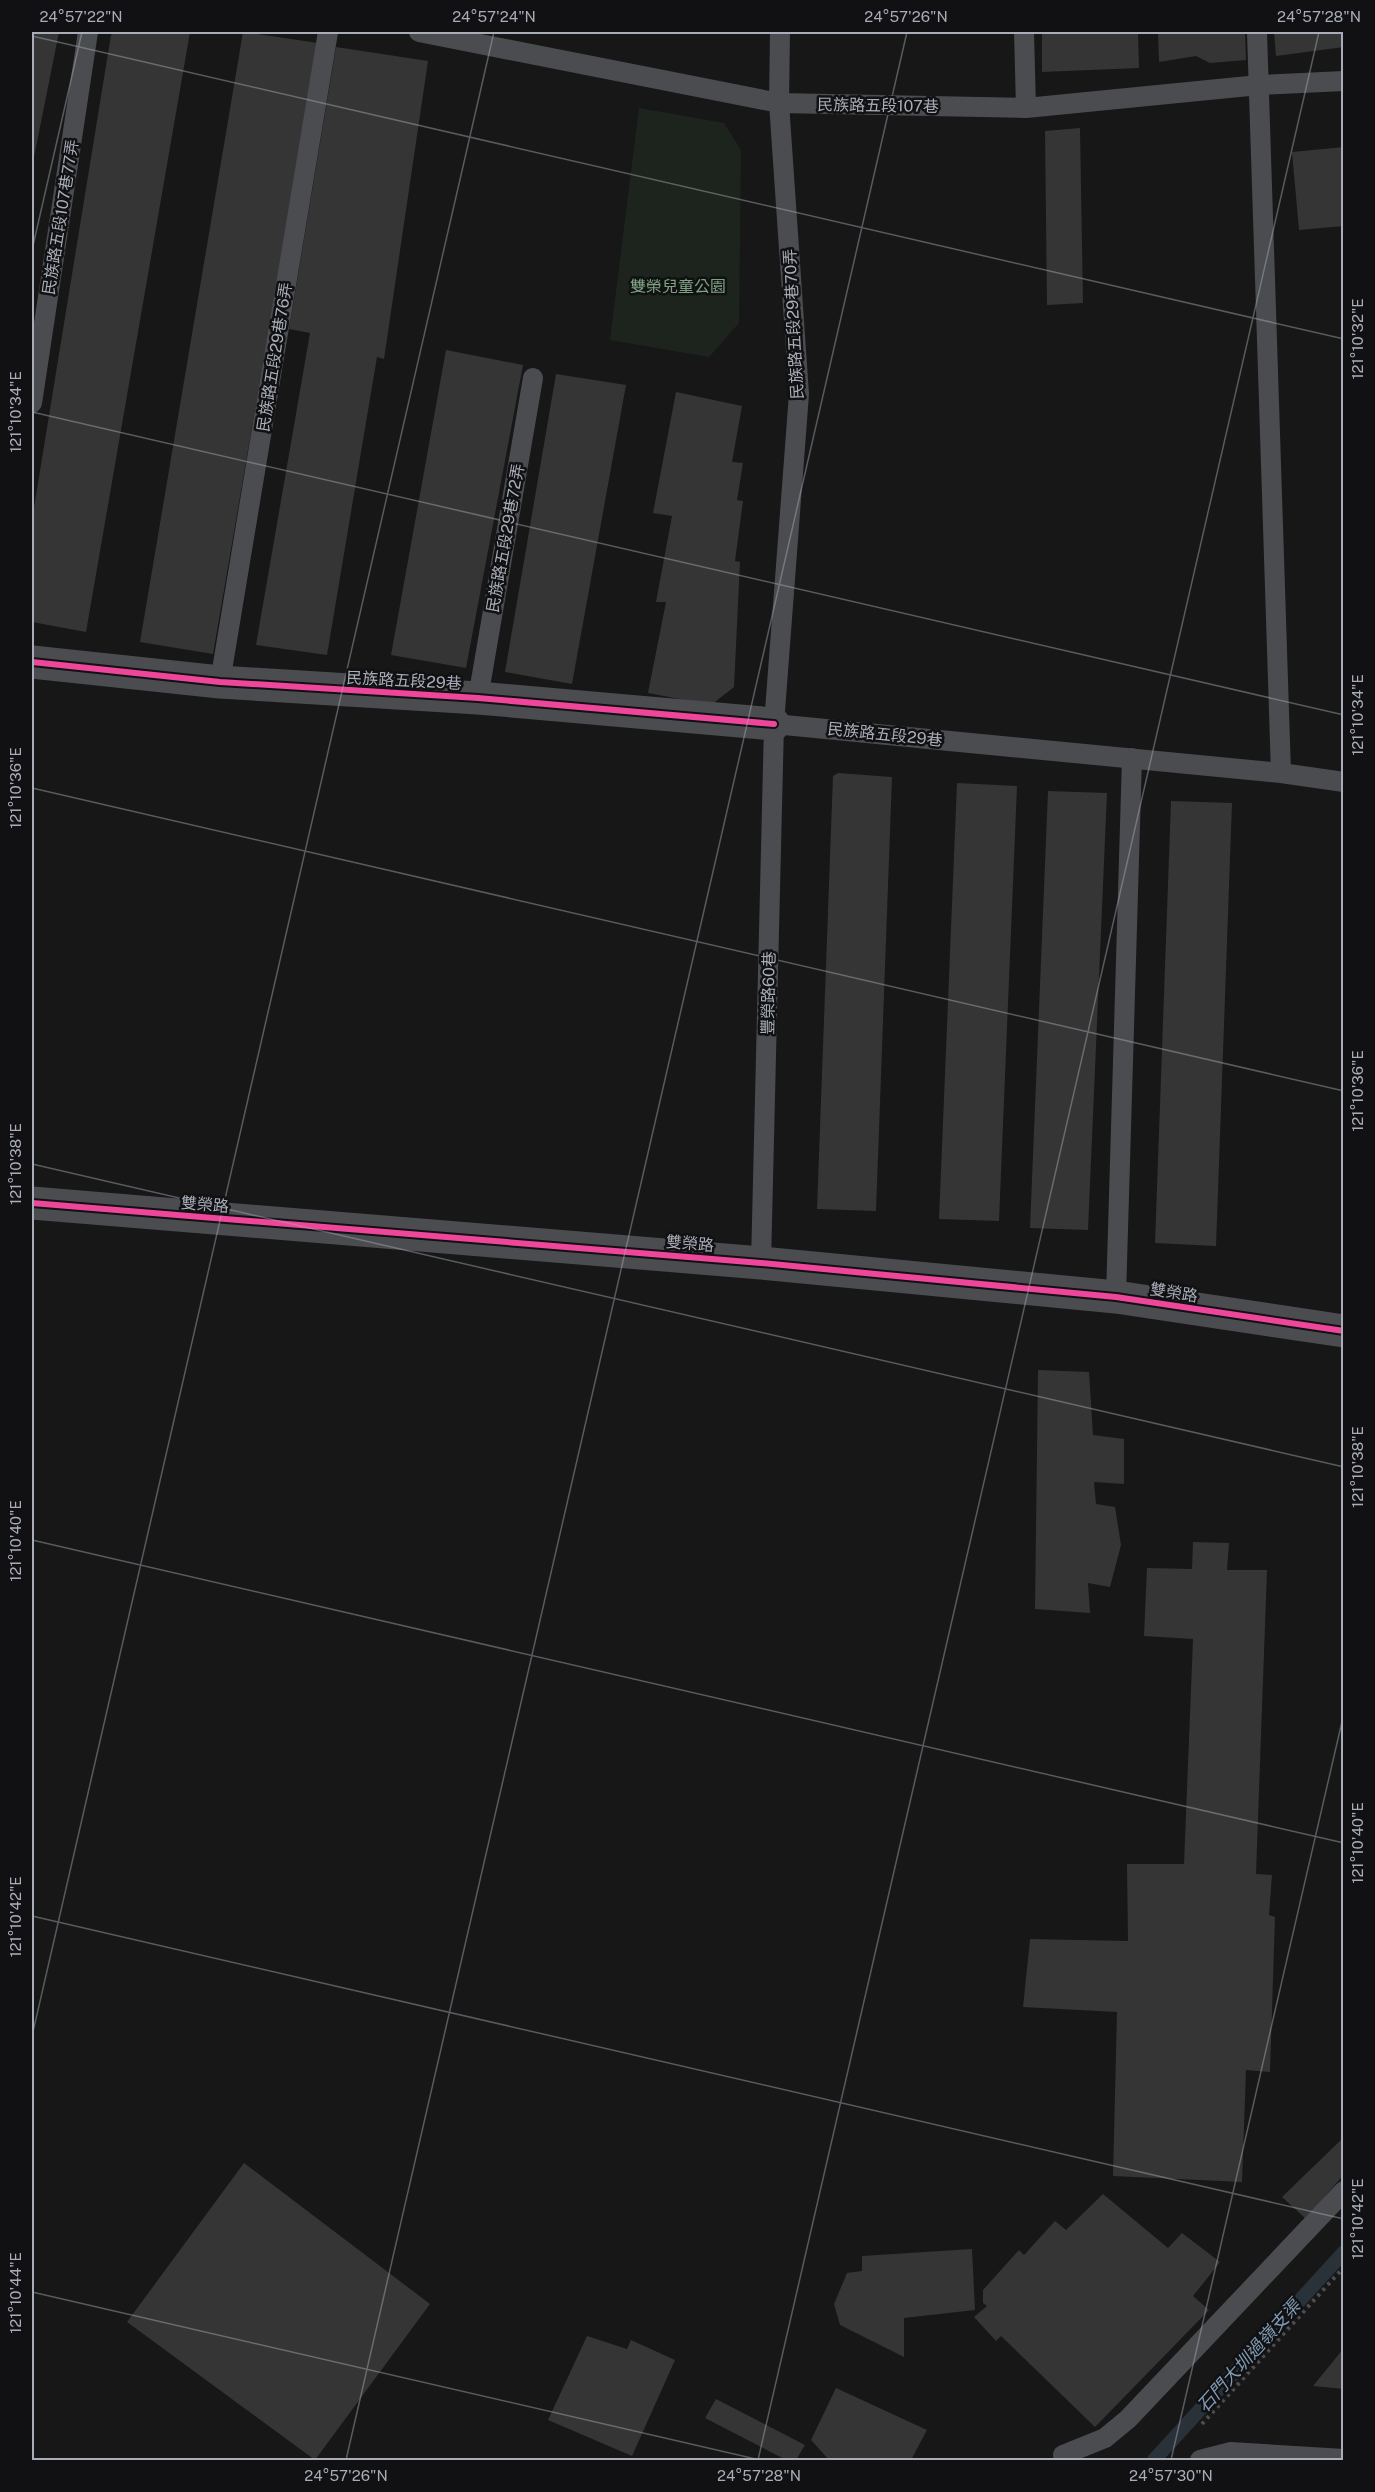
<svg xmlns="http://www.w3.org/2000/svg" width="1375" height="2492" font-family="'Public Sans','Noto Sans TC',sans-serif">
<rect width="100%" height="100%" fill="#171717"/>
<!-- green -->
<path fill="#1d241e" d="M639 108 724 123 741 150 739 323 709 357 610 340Z"/>
<g fill="none" stroke-linecap="round" stroke-linejoin="round">
<!-- stream -->
<path stroke="#2a3239" stroke-width="14" d="M1154 2460 1344 2252"/>
</g>
<!-- building -->
<path fill="#353536" d="M32 32H59L33 162H32Z
M115 32H190L86 632 32 622V520L111 35Z
M243 32 318 43 213 654 140 642Z
M1042 32H1138L1139 68 1042 72Z
M1158 32H1245L1246 60 1210 63 1196 56 1159 62Z
M1274 32H1344V47L1276 56Z
M336 47 428 61 384 359 377 357 327 655 256 645 310 333 289 329Z
M1080 128 1083 303 1047 305 1045 131Z
M1344 147V226L1299 230 1292 152Z
M446 350 523 365 466 668 391 655Z
M556 374 626 385 572 684 505 672Z
M676 392 742 406 732 462 743 463 737 500 743 501 735 561 740 562 734 687 711 705 648 693 666 602H656L672 516 653 513Z
M838 773 892 777 876 1211 817 1209 833 776Z
M957 783 1017 786 999 1221 939 1219Z
M1048 791 1107 793 1088 1230 1030 1228Z
M1171 801 1232 803 1216 1246 1155 1243Z
M1038 1370 1089 1372 1093 1435 1124 1439V1484L1094 1482 1096 1504 1115 1507 1121 1545 1110 1587 1088 1583 1090 1613 1035 1609Z
M1193 1542 1229 1543 1227 1570H1267L1256 1874 1272 1875 1269 1915 1275 1917 1270 2072 1246 2070 1242 2182 1113 2176 1117 2012 1023 2007 1030 1939 1128 1941 1127 1864H1184L1193 1639 1144 1636 1147 1568 1192 1569Z
M1344 2137V2174L1306 2219 1282 2197Z
M244 2163 430 2304 315 2460 127 2322Z
M1103 2194 1168 2248 1182 2233 1220 2262 1193 2296 1209 2310 1095 2427 1001 2336 996 2341 974 2317 987 2306 983 2303V2290L1019 2250 1024 2255 1055 2221 1066 2230Z
M972 2249 975 2310 904 2318V2357L840 2325 834 2304 847 2273 862 2271V2256Z
M587 2336 627 2349 631 2340 675 2360 632 2456 548 2420Z
M1344 2348V2389L1313 2386Z
M836 2388 927 2430 911 2460H829L811 2440Z
M716 2399 805 2445 796 2460H786L705 2418Z"/>
<g fill="none" stroke-linecap="round" stroke-linejoin="round">
<!-- path -->
<path stroke="#4d4e52" stroke-width="4" stroke-dasharray="3 4.5" stroke-linecap="butt" d="M1202 2424 1344 2267"/>
<!-- service -->
<path stroke="#4b4c50" stroke-width="20" d="M419 32 779 103 1026 108 1259 85 1344 81
M1024 32 1026 108
M1257 32 1281 773
M32 403 88 32
M220 682 328 32
M478 698 533 378
M774 724 1281 773 1344 782
M761 1263 774 724 799 394 779 103 780 32
M1116 1297 1132 758
M1063 2455 1105 2438 1128 2419 1344 2191
M1200 2460 1231 2452 1344 2459"/>
<!-- minor -->
<path stroke="#4b4c50" stroke-width="33" d="M32 662 220 682 478 698 774 724
M32 1203 761 1263 1116 1297 1344 1331"/>
<defs>
<path id="cycleway" d="M32 662 220 682 478 698 774 724
M32 1203 761 1263 1116 1297 1344 1331"/>
</defs>
<!-- cycleway casing -->
<use href="#cycleway" stroke="#111113" stroke-width="10"/>
<!-- cycleway -->
<use href="#cycleway" stroke="#ed469a" stroke-width="6"/>
</g>
<!-- ticks -->
<path fill="none" stroke="#a8adb8" stroke-width="1.5" stroke-opacity="0.45" d="M32 36 1344 339M32 250 82 32M32 412 1344 715M32 788 1344 1091M32 1164 1344 1467M32 1540 1344 1843M32 1916 1344 2219M32 2036 494 32M32 2292 760 2460M346 2460 907 32M758 2460 1319 32M1171 2460 1344 1713"/>
<g text-anchor="middle" stroke-width="5" stroke-linejoin="round" paint-order="stroke">
<!-- street labels -->
<g font-size="16" fill="#a8adb8" stroke="#111113">
<text transform="translate(878 105) rotate(1)" y="6">民族路五段107巷</text>
<text transform="translate(60 217) rotate(-81)" y="6">民族路五段107巷77弄</text>
<text transform="translate(793 324) rotate(-93)" y="6">民族路五段29巷70弄</text>
<text transform="translate(274 357) rotate(-81)" y="6">民族路五段29巷76弄</text>
<text transform="translate(505 538) rotate(-80)" y="6">民族路五段29巷72弄</text>
<text transform="translate(404 680) rotate(3)" y="6">民族路五段29巷</text>
<text transform="translate(885 734) rotate(6)" y="6">民族路五段29巷</text>
<text transform="translate(768 993) rotate(-89)" y="6">豐榮路60巷</text>
<text transform="translate(205 1204) rotate(5)" y="6">雙榮路</text>
<text transform="translate(690 1243) rotate(5)" y="6">雙榮路</text>
<text transform="translate(1174 1292) rotate(9)" y="6">雙榮路</text>
</g>
<!-- park labels -->
<g font-size="16" fill="#7fa381" stroke="#111113">
<text x="678" y="292">雙榮兒童公園</text>
</g>
<!-- water labels -->
<g font-size="18" font-style="italic" fill="#7f9bb3" stroke="#111113">
<text transform="translate(1249 2356) rotate(-48)" y="6">石門大圳過嶺支渠</text>
</g>
</g>
<!-- border -->
<rect width="1375" height="2492" fill="none" stroke="#111113" stroke-width="66"/>
<rect x="33" y="33" width="1309" height="2426" fill="none" stroke="#a8adb8" stroke-width="2"/>
<g font-size="15" text-anchor="middle" fill="#a8adb8">
<text x="81" y="22">24°57'22"N</text>
<text x="494" y="22">24°57'24"N</text>
<text x="906" y="22">24°57'26"N</text>
<text x="1319" y="22">24°57'28"N</text>
<text transform="translate(1358 339) rotate(-90)" y="5">121°10'32"E</text>
<text transform="translate(16 412) rotate(-90)" y="5">121°10'34"E</text>
<text transform="translate(1358 715) rotate(-90)" y="5">121°10'34"E</text>
<text transform="translate(16 788) rotate(-90)" y="5">121°10'36"E</text>
<text transform="translate(1358 1091) rotate(-90)" y="5">121°10'36"E</text>
<text transform="translate(16 1164) rotate(-90)" y="5">121°10'38"E</text>
<text transform="translate(1358 1467) rotate(-90)" y="5">121°10'38"E</text>
<text transform="translate(16 1541) rotate(-90)" y="5">121°10'40"E</text>
<text transform="translate(1358 1843) rotate(-90)" y="5">121°10'40"E</text>
<text transform="translate(16 1917) rotate(-90)" y="5">121°10'42"E</text>
<text transform="translate(1358 2219) rotate(-90)" y="5">121°10'42"E</text>
<text transform="translate(16 2293) rotate(-90)" y="5">121°10'44"E</text>
<text x="346" y="2481">24°57'26"N</text>
<text x="759" y="2481">24°57'28"N</text>
<text x="1171" y="2481">24°57'30"N</text>
</g>
</svg>
